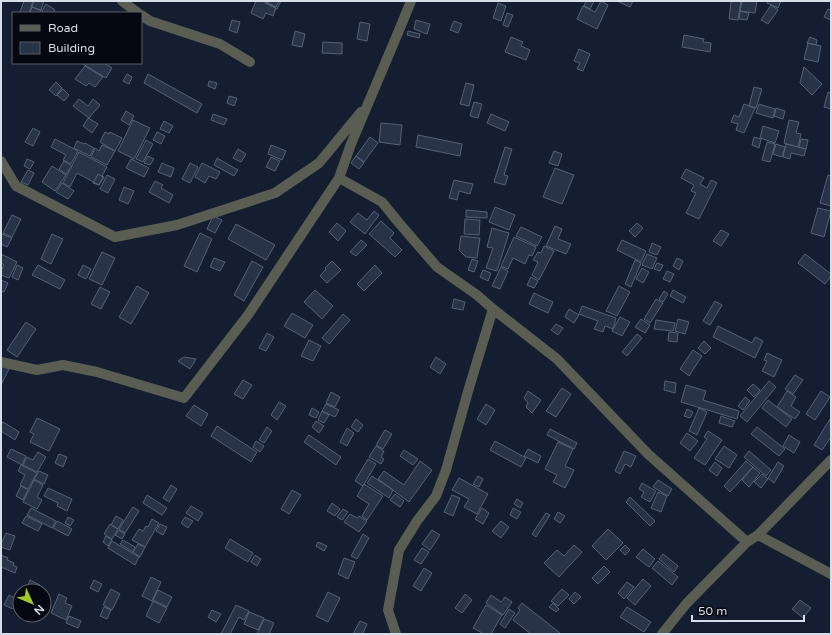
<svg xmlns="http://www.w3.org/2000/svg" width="832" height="635" font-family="'Varela Round',sans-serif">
<rect width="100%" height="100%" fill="#141e30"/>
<!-- building -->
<path fill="#283347" stroke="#546176" d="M24 1H33L29 13 20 12Z
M34 1H44L41 10 32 7Z
M256 1H262L276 8 273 16 266 13 263 19 251 13Z
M265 1H279L276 7Z
M267 1H281L277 9 266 3Z
M586 1H594L590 9 584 6Z
M601 1 608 5 597 29 577 19 583 6 595 12Z
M617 1H633L630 7Z
M731 1H741L738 20 729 19Z
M742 1H757L755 13 740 11Z
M768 1H781L778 8 767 3Z
M498 3 506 6 501 21 493 18Z
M46 4 55 10 53 13H30L32 7 42 11Z
M771 5 778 10 768 24 761 20Z
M828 9 831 10V20L824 17Z
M740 11 749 13 747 20 739 19Z
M507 13 513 15 508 27 503 25Z
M232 20 240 22 237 33 229 30Z
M416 20 430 24 427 34 414 29Z
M454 21 462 24 458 33 450 30Z
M360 22 370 24 367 41 357 39Z
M295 31 305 34 302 47 292 45Z
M408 31 420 34 419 38 407 35Z
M684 35 704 39 703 42 711 43 710 52 682 47Z
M511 37 523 42 521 46 530 50 526 60 505 52Z
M810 37 817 40 816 45 807 43Z
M323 42 342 43V54L322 53Z
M808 43 821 46 818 62 804 59Z
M579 49 590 54 583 71 577 69 580 63 574 61Z
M84 63H104L112 68 106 78 83 64Z
M85 66 103 77 95 87 89 83 86 86 75 79Z
M804 67 822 84 812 95 800 83Z
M127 74 132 77 129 84 123 81Z
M148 74 202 104 197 113 144 83Z
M209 81 217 83 215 89 208 86Z
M56 82 62 88 56 96 49 90Z
M466 83 474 85 469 106 460 104Z
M754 87 762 89 756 108 749 106Z
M63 89 69 95 64 101 57 95Z
M828 92 831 93V109L824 107Z
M229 96 237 98 234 106 227 103Z
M79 99 88 106 93 99 100 105 89 118 73 106Z
M474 102 482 104 478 118 470 116Z
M744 104 755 108 744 133 736 130 738 124 731 122 734 115 739 117Z
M759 104 775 109 773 118 756 113Z
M776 108 785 111 783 119 774 116Z
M126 111 134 116 129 125 121 120Z
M213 114 227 119 224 125 211 120Z
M491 114 509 122 505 131 487 123Z
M88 118 98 124 92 133 83 126Z
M133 120 150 128 134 159 118 151Z
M789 120 799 122 796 133 801 134 798 147 784 143Z
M164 121 173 126 169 133 160 129Z
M381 123 402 125 400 145 379 142Z
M763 126 779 131 775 143 760 138Z
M33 128 40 132 33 146 25 142Z
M105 132 109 134 110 132 122 138 115 151 100 142Z
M157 132 165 136 161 144 153 140Z
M418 135 462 144 460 156 416 147Z
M370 137 378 143 364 162 356 156Z
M754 137 761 139 759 148 752 145Z
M55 139 78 151 71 164 63 160 66 155 51 147Z
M801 139 808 140 806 149 799 147Z
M146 140 153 144 143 162 136 159Z
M77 141 84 144 85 143 94 148 90 156 74 148Z
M767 142 775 144 770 162 762 160Z
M776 144 785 147 782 157 773 154Z
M786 144 806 149 804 156 791 153 790 159 783 157Z
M102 145 115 151 107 165 91 157 95 148 99 151Z
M271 145 286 151 282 160 268 154Z
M505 147 512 149 504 175 508 176 505 185 494 182Z
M238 149 246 154 241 162 233 158Z
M554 151 562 154 558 166 549 163Z
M79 152 107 167 102 176 104 177 99 185 77 173 70 187 63 183Z
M148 156 154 159 150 165 144 163Z
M356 156 364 163 359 169 351 163Z
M271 157 280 161 275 171 266 167Z
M217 158 238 170 234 176 214 165Z
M27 159 34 162 30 169 24 166Z
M131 159 149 168 144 177 126 168Z
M64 161 72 166 66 174 59 169Z
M162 163 174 168 171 177 158 172Z
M190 163 198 167 190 183 182 179Z
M202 163 220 172 216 179 209 176 205 183 195 177Z
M52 166 66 175 55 191 42 182Z
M555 168 574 175 562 204 543 197Z
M686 169 704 178 700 184 707 188 711 180 717 183 699 219 686 213 696 193 691 191 694 185 681 178Z
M28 170 34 173 28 185 21 182Z
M98 174 103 177 99 185 93 183Z
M107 175 115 179 108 193 100 189Z
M828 175 831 176V206L820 203Z
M454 180 473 184 470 194 459 191 457 200 449 198Z
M155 181 163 185 161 188 173 195 169 203 149 192Z
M62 183 74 191 68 199 56 192Z
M124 187 134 191 128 204 119 200Z
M495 207 515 215 509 230 489 222Z
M818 208 831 211 824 237 811 233Z
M466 210 487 212V218L466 217Z
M374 211 379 215 365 234 350 222 358 213 367 220Z
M12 215 21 219 12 237 3 233Z
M213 216 222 220 215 233 207 229Z
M465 219 480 220 479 235 464 234Z
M381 221 394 233 390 238 402 250 395 257 369 234Z
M337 223 346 231 338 241 329 232Z
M637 223 643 228 635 237 629 231Z
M236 224 275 245 266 260 228 239Z
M555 226 562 229 558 239 571 244 566 254 546 246Z
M521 227 542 237 537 246 516 236Z
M492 228 509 233 497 271 486 268 493 248 487 247Z
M721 230 729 234 721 246 713 241Z
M200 233 212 239 197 272 184 266Z
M2 234 12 238 7 247 1 244V237Z
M52 234 63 239 51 264 41 259Z
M461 236 480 238 477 258 466 257 459 250Z
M514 237 536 247 532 256 529 255 525 264 513 258 508 269 501 266Z
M361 240 367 245 356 256 350 252Z
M622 240 646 251 641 262 617 250Z
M652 243 661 247 657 255 649 252Z
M544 246 554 251 539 280 532 275 538 262 533 260 538 252 541 253Z
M102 252 115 258 102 285 89 279Z
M1 254 17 262 9 278 1 275V271L4 265 1 263Z
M647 254 657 258 652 269 642 265Z
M805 254 831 274V276L825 284 798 263Z
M214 258 225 262 220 271 210 267Z
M677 258 683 261 679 270 673 266Z
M472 259 478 261 474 272 468 270Z
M635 260 641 263 631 287 625 284Z
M252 261 263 267 244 301 234 295Z
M332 261 341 270 327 283 320 276 326 269 325 268Z
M657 263 663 265 660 271 654 269Z
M17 265 23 268 18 280 12 277Z
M38 265 65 280 60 289 32 275Z
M83 265 91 269 86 279 78 275Z
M375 265 382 273 364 291 357 284Z
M501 267 508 271 500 289 492 286Z
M642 268 649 272 643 283 636 279Z
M483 270 491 273 488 281 480 277Z
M667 271 674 274 670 282 663 279Z
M531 277 538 281 534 288 527 285Z
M1 280 8 283 4 292 1 291Z
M137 286 149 293 131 324 119 317Z
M619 286 630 292 617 316 606 311Z
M100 287 110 292 101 309 91 304Z
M315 290 333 306 322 319 304 302Z
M673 290 686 297 683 303 670 296Z
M664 291 668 294 663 302 659 299Z
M534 293 553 302 548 313 529 304Z
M454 299 465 302 463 310 452 308Z
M656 299 663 303 650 323 644 319Z
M715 301 722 305 710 325 703 321Z
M582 306 616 318 613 329 605 326 603 332 594 329 598 321 579 314Z
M569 309 579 315 574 323 565 317Z
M292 313 313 325 305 338 284 326Z
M343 314 350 320 329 344 322 338Z
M620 317 630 322 622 336 612 331Z
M641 319 650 325 645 333 635 327Z
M678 319 689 322 685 334 675 331Z
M656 320 675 323 673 331 654 329Z
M26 322 36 329 17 357 7 350Z
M556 324 563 328 558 335 551 330Z
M718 326 752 343 755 337 763 341 755 358 713 337Z
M669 332 678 333 677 342 668 341Z
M267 333 274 337 266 351 259 348Z
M637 334 642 338 627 356 622 352Z
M309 340 321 346 313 361 301 356Z
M704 341 711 348 705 354 698 348Z
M693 350 702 356 689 376 680 369Z
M767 353 782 360 774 377 762 371 767 361 764 360Z
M184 357 196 359 190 369 178 361Z
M436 357 446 364 440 374 430 367Z
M1 365 9 369 1 385Z
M795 375 803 380 793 394 785 389Z
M243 380 252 385 243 399 234 394Z
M665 381 676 383 675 393 664 390Z
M769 381 776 387 747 422 740 416Z
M753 384 760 390 754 397 747 390Z
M686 385 706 391 703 400 739 411 737 419 681 402Z
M562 388 571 394 556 417 546 411Z
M528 391 541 400 532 413 526 407 528 403 524 398Z
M787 391 796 397 791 406 800 412 795 419 777 407Z
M821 391 830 397 815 420 806 414Z
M331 392 340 397 335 407 326 403Z
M745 397 750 401 743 410 738 406Z
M768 400 792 419 786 427 762 408Z
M279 402 286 406 277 420 271 415Z
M326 404 339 410 335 417 322 411Z
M486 404 495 410 486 425 477 419Z
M194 405 208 414 201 426 186 416Z
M312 408 319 412 316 418 309 415Z
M699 408 707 412 697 435 689 431Z
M687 409 693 412 690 418 684 416Z
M322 411 329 415 324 423 318 420Z
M721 416 735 421 732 427 719 423Z
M37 418 60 429 49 451 30 442 34 434 30 432Z
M356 419 363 425 358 432 351 427Z
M830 419 831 437 822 450 814 445Z
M316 421 324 426 319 433 312 427Z
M3 422 19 432 15 440 1 431V425Z
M217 426 257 452 251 462 211 436Z
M267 427 272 431 264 443 259 440Z
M757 427 785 449 779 456 751 434Z
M347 428 354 433 347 446 340 442Z
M550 429 577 443 574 449 547 435Z
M385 430 392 434 383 449 376 445Z
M708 431 722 440 705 465 694 458 707 439 704 437Z
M687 433 698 441 690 451 680 443Z
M309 435 341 457 336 465 304 442Z
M789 435 800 442 794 453 783 446Z
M256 441 264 446 260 452 253 447Z
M495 441 526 458 521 467 490 450Z
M558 442 573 449 565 466 574 470 565 488 553 482 557 475 545 469Z
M376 446 384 451 381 457 384 459 381 464 369 457Z
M724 446 737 455 729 468 715 459Z
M11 449 26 456 22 465 7 457Z
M528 449 541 456 538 463 524 456Z
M404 450 418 459 413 465 400 456Z
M624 451 636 456 631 467 625 464 620 474 615 471Z
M749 451 771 470 766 476 744 457Z
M38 452 46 457 37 472 23 465 27 457 33 460Z
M59 454 67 457 63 467 55 463Z
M368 459 376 464 363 486 355 481Z
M420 461 432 470 409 502 378 479 384 471 404 485Z
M746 461 753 467 730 492 724 486Z
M715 462 722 468 717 476 709 470Z
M778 462 784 466 774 483 768 478Z
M21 465 37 473 28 489 20 485 25 475 18 471Z
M753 467 760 473 749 487 742 480Z
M39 471 48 475 44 484 34 479Z
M762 474 768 479 761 488 754 482Z
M372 476 393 490 389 498 367 483Z
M478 476 483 479 479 487 473 484Z
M459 478 488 494 477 514 464 507 469 499 452 490Z
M34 480 43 485 37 497 42 500 37 509 23 502Z
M658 480 672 489 668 496 653 487Z
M642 483 656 491 650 502 641 497 644 492 639 489Z
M364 484 383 496 367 520 362 516 369 504 357 496Z
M171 485 177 489 169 502 163 498Z
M21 486 28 490 23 500 16 496Z
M48 488 72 499 67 511 57 506 58 503 44 496Z
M292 490 301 495 289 514 281 509Z
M658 492 667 496 661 512 651 508Z
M395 494 404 501 400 507 390 500Z
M147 495 167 508 162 515 143 503Z
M452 495 460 498 453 516 444 512Z
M630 497 655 521 650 526 626 502Z
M517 499 523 503 520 508 514 504Z
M332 503 340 509 335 516 327 511Z
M191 506 203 513 198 521 186 513Z
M133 507 139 511 125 533 119 529Z
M31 508 56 521 52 528 27 515Z
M482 508 489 513 483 524 475 519Z
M513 508 521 512 517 519 510 515Z
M343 509 348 512 342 520 337 517Z
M558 512 565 516 560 523 554 519Z
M546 513 550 515 536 537 532 534Z
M350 514 357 518 359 516 367 521 359 532 344 522Z
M26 516 42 524 38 531 22 523Z
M116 516 123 520 118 529 111 525Z
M68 517 74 520 70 526 65 523Z
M185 517 193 521 188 528 181 523Z
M152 519 159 523 145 547 132 540 139 529 143 531 146 526 148 527Z
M57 521 72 529 68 536 53 528Z
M501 521 509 527 501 538 492 531Z
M110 524 118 529 112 539 104 534Z
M160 524 167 527 163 535 156 531Z
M608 529 623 543 606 560 592 546Z
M119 530 125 534 122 539 115 535Z
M432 530 440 535 430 550 422 544Z
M6 533 15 536 10 550 1 547V544Z
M363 534 369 538 357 559 351 556Z
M106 536 112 540 108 546 103 542Z
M230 539 253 553 248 562 225 548Z
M123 540 135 547 133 552 120 544Z
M112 541 139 557 135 565 108 548Z
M318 542 327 546 324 551 316 546Z
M138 544 145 547 140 557 133 552Z
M574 545 582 552 559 577 544 563 557 550 564 556Z
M625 545 630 550 625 555 620 550Z
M422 548 429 552 421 564 414 560Z
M643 549 655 559 649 567 636 557Z
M663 554 678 566 674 572 659 559Z
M1 555 8 558 7 560 14 563 13 565 17 567 15 573 1 567Z
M255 555 261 559 257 566 251 562Z
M344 558 355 562 348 579 338 574Z
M658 561 678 577 672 585 652 568Z
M604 566 610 572 598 584 592 578Z
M424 568 432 573 421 591 413 586Z
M151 577 161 582 152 601 142 596Z
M643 579 651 586 635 605 627 598Z
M30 580 40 585 38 591H26Z
M94 580 102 584 98 592 90 588Z
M627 582 634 587 624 599 618 593Z
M111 589 120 594 112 610 103 605Z
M562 589 569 595 558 606 551 601Z
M158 590 172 597 167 607 153 600Z
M328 592 340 598 328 622 316 616Z
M575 592 581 597 574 604 569 599Z
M59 594 67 598 65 603 72 606 66 620 51 613Z
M465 594 472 600 462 613 455 608Z
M9 595 18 600 13 609 4 605Z
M491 595 501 602 505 597 512 602 503 615 486 603Z
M800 600 811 608 803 618 792 609Z
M153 601 167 608 159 623 146 616Z
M522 603 560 633V634H531L513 620 520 610 518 608Z
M553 603 559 609 556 612 549 607Z
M236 605 249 611 244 620 239 617 230 634H221Z
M486 605 502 615 491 634H484L473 628Z
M104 607 111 610 107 619 100 616Z
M627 607 651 622 644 632 620 617Z
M509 609 515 613 505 628 500 624Z
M212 610 221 614 216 622 208 617Z
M249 612 264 618 258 630 244 624Z
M69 616 81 621 78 628 66 623Z
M264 619 274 623 269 634H257Z
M360 621 367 624 363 633 366 634H353Z"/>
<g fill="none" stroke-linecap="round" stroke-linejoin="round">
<!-- minor -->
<path stroke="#595d52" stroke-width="10" d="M122 1 138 13
M141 15 150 21 220 44 250 62
M1 161 16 186 115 237 177 225 275 193 319 163 361 112
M339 178 382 202 399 223 437 267 477 295 493 309 557 359 648 454 747 542
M1 362 37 370 63 365 97 372 184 398 248 315 339 178 351 144 400 28 411 1
M758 535 831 574
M396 634 388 610 399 550 417 521 436 496 446 470 469 388 493 309
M662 634 686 604 747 542 758 535 831 460"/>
</g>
<!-- border -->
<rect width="832" height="635" fill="none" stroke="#d6deea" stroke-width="4"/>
<!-- legend -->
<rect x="12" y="12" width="130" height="52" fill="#050810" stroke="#595e67"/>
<rect x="20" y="25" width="20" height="6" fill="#595d52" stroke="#595e67"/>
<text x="48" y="32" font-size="12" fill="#d6deea">Road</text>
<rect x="20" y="42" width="20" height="12" fill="#283347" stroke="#595e67"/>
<text x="48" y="52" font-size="12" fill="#d6deea">Building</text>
<!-- north arrow -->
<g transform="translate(32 603) rotate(134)"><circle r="19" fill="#050810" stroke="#595e67"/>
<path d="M0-3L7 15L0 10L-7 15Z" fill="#a1c929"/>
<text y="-6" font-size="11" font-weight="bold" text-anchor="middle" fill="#d6deea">N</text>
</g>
<!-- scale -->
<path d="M692 615v6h112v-6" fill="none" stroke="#d6deea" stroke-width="2"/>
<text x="698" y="615" font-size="12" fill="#d6deea" stroke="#050810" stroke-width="3" paint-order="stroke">50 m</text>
</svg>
